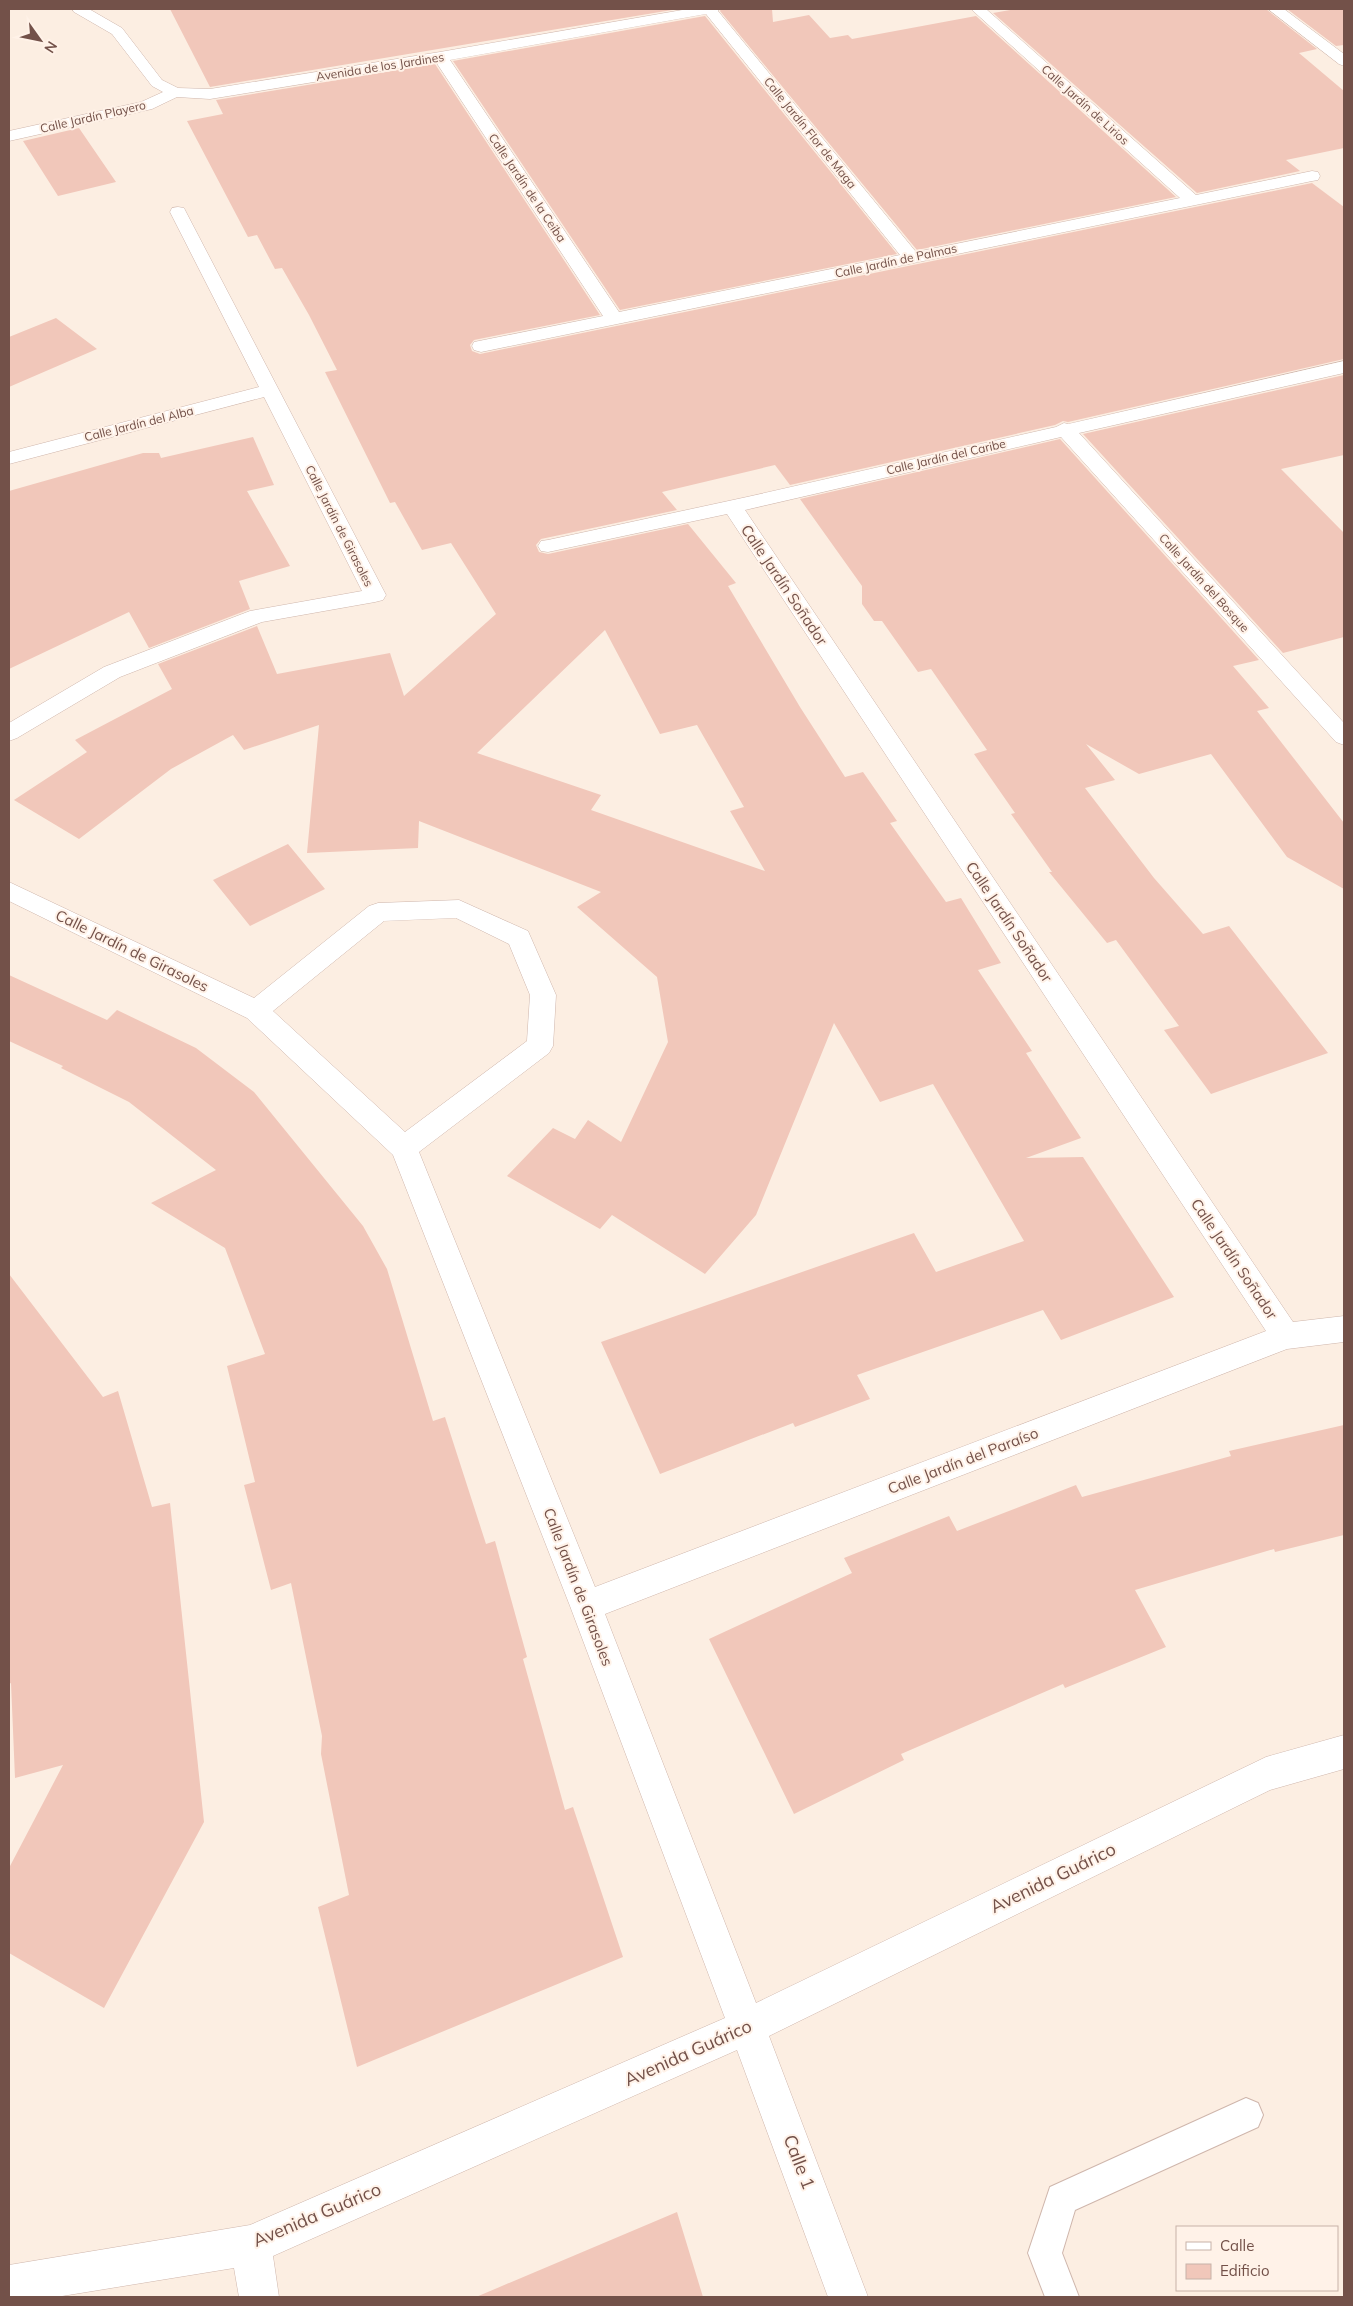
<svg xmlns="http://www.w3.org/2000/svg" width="1353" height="2306" font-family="Mulish,sans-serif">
<rect width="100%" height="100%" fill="#fceee2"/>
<!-- building -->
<path fill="#f1c7ba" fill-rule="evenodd" d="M170 9H678L210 87Z
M721 9H772L773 22 809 15 830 38 848 35 852 39 976 16 1176 197 917 250 720 11Z
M1016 9H1266L1317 49 1299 53 1344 91V148L1286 160 1300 171 1197 193 993 13Z
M1287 9H1344V45L1336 46Z
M705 16 897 254 620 310 453 61Z
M435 64 600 315 474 340 470 345 472 351 480 354 1312 183 1344 207V359L1068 422 1063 421 1055 425 790 485 775 465 662 492 677 510 541 539 536 545 539 552 548 554 688 524 736 583 728 586 800 707 845 777 863 772 897 821 890 823 946 902 961 898 1001 963 978 970 1032 1051 1026 1053 1081 1138 1026 1158 1083 1157 1174 1297 1061 1340 1043 1310 857 1375 870 1399 795 1427 793 1423 660 1474 601 1342 914 1233 936 1272 1024 1241 933 1084 880 1102 834 1023 756 1215 705 1274 612 1215 600 1229 507 1176 553 1128 575 1139 588 1120 621 1142 668 1042 657 977 577 907 601 892 419 821 418 848 307 853 319 725 244 750 233 735 171 769 79 839 14 800 87 752 75 740 172 689 158 664 257 626 277 674 390 653 404 696 496 614 451 543 422 550 395 502 390 503 325 372 337 370 309 315 282 268 275 269 257 235 248 237 187 121 223 114 216 100ZM605 630 660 734 697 725 744 807 730 811 765 871 591 810 601 795 477 753Z
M79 128 116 182 58 196 23 141Z
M56 318 97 349 9 387V337Z
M1344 375V455L1281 469 1344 533V637L1283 653 1083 434Z
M253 437 274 485 247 491 290 566 239 581 250 609 149 648 129 612 9 669V491L143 453H159L161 458Z
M1060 439 1259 660 1233 666 1269 708 1257 711 1344 823V889L1287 857 1211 754 1139 774 1086 744 1115 780 1085 788 1154 878 1203 934 1229 926 1328 1053 1211 1094 1164 1030 1179 1026 1116 940 1107 943 1049 872H1052L1011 814 1015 813 974 754 987 750 931 669 918 672 882 621H874L862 604V586L800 499Z
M288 844 325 889 250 926 213 880Z
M9 975 107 1020 117 1010 196 1048 254 1092 363 1226 387 1269 433 1421 445 1417 486 1544 495 1541 527 1657 523 1659 565 1810 573 1807 623 1957 357 2067 318 1907 349 1895 321 1754 322 1736 291 1583 271 1590 244 1485 255 1482 227 1366 265 1354 225 1248 151 1203 216 1170 129 1102 61 1068 63 1066 9 1041Z
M9 1274 103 1397 118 1391 152 1507 170 1503 204 1822 104 2008 9 1953V1868L63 1765 15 1778 11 1683 9 1684Z
M1344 1425V1535L1275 1552 1274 1549 1135 1590 1166 1647 1065 1688 1063 1684 901 1754 904 1760 794 1814 709 1639 852 1573 844 1558 949 1516 957 1531 1076 1485 1082 1497 1231 1456 1229 1451Z
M677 2212 703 2297H476Z"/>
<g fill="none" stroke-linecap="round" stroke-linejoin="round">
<defs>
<path id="service" d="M1246 2098 1258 2103 1263 2115 1258 2127 1075 2210 1062 2253 1079 2297H1045L1028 2253 1050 2187Z"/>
<path id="minor" d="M72 9H89L122 28 162 80 178 88 210 89 440 52 688 9H719L718 11 916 252 1180 198 971 9H986L1196 195 1312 171 1318 172 1320 176 1318 180 1312 181 481 352 474 350 472 346 474 342 603 316 436 62 210 99 177 97 152 109 9 141V131L141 102 163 92 152 86 112 34 74 12ZM706 14 900 255 619 312 450 60Z
M1268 9H1284L1344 54V66L1339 64Z
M178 207 184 208 186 212 386 595 383 600 375 602 262 622 120 677 17 738 9 741V723L104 667 250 611 362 591 264 397 9 464V452L259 387 170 212 172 208Z
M1344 361V373L1079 433 1344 723V745L1336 742 1061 437 745 510 1293 1322 1344 1316V1342L1287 1349 605 1614 756 2003 1266 1757 1344 1735V1769L1270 1790 769 2036 868 2297H828L737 2050 273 2256 279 2297H239L234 2268 56 2297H9V2265L250 2225 725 2018 570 1606 393 1155 247 1018 9 901V882L254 998 369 906 378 903 459 900 528 931 556 995 553 1046 549 1053 419 1152 595 1587 1266 1331 727 514 548 552 541 551 538 546 541 541 548 540 747 497 1056 427 1064 423 1068 424ZM456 918 509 944 530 995 527 1041 405 1132 273 1011 384 921Z"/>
</defs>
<!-- service casing -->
<use href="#service" stroke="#cfb6ac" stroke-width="2"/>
<!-- minor casing -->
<use href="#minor" stroke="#cfb6ac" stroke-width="1"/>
<!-- service -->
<use href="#service" fill="#fff" fill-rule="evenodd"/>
<!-- minor -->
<use href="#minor" fill="#fff" fill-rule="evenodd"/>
</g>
<g text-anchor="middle" stroke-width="4" stroke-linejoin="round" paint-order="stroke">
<!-- far-street labels -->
<g font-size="12" fill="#735149" stroke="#fff2e8">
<text transform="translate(380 67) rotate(-9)" y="4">Avenida de los Jardines</text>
<text transform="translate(1085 105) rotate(42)" y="4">Calle Jardín de Lirios</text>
<text transform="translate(93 117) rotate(-13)" y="4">Calle Jardín Playero</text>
<text transform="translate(810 133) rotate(51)" y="4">Calle Jardín Flor de Maga</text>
<text transform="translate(527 188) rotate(56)" y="4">Calle Jardín de la Ceiba</text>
<text transform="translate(896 261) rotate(-12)" y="4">Calle Jardín de Palmas</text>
<text transform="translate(139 424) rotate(-14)" y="4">Calle Jardín del Alba</text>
<text transform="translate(946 457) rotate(-13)" y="4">Calle Jardín del Caribe</text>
<text transform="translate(339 526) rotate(63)" y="4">Calle Jardín de Girasoles</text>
<text transform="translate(1204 583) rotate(48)" y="4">Calle Jardín del Bosque</text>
</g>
<!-- street labels -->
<g font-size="15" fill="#735149" stroke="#fff2e8">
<text transform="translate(784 585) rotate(56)" y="5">Calle Jardín Soñador</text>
<text transform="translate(1009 922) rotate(56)" y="5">Calle Jardín Soñador</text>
<text transform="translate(132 951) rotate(26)" y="5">Calle Jardín de Girasoles</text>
<text transform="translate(1234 1259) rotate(56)" y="5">Calle Jardín Soñador</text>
<text transform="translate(963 1461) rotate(-21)" y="5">Calle Jardín del Paraíso</text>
<text transform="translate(578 1587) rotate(69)" y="5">Calle Jardín de Girasoles</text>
</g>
<!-- near-street labels -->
<g font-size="18" fill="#735149" stroke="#fff2e8">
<text transform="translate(1053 1878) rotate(-26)" y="6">Avenida Guárico</text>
<text transform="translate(688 2053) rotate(-24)" y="6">Avenida Guárico</text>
<text transform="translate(799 2162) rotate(69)" y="6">Calle 1</text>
<text transform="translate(317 2215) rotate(-23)" y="6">Avenida Guárico</text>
</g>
</g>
<!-- border -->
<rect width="1353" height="2306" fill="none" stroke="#735149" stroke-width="20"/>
<!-- legend -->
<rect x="1176" y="2226" width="162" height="65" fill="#fff2e8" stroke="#c7b2a8"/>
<rect x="1186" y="2242" width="25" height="8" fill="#ffffff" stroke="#c7b2a8"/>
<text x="1220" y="2251" font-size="15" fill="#735149">Calle</text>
<rect x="1186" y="2264" width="25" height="15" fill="#f1c7ba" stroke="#c7b2a8"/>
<text x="1220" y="2276" font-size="15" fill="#735149">Edificio</text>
<!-- north arrow -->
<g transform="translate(40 40) rotate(123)" stroke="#fff2e8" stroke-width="4" paint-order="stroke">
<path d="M0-4L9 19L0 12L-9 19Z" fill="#735149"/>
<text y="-8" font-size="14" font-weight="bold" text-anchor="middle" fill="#735149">N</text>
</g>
</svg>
